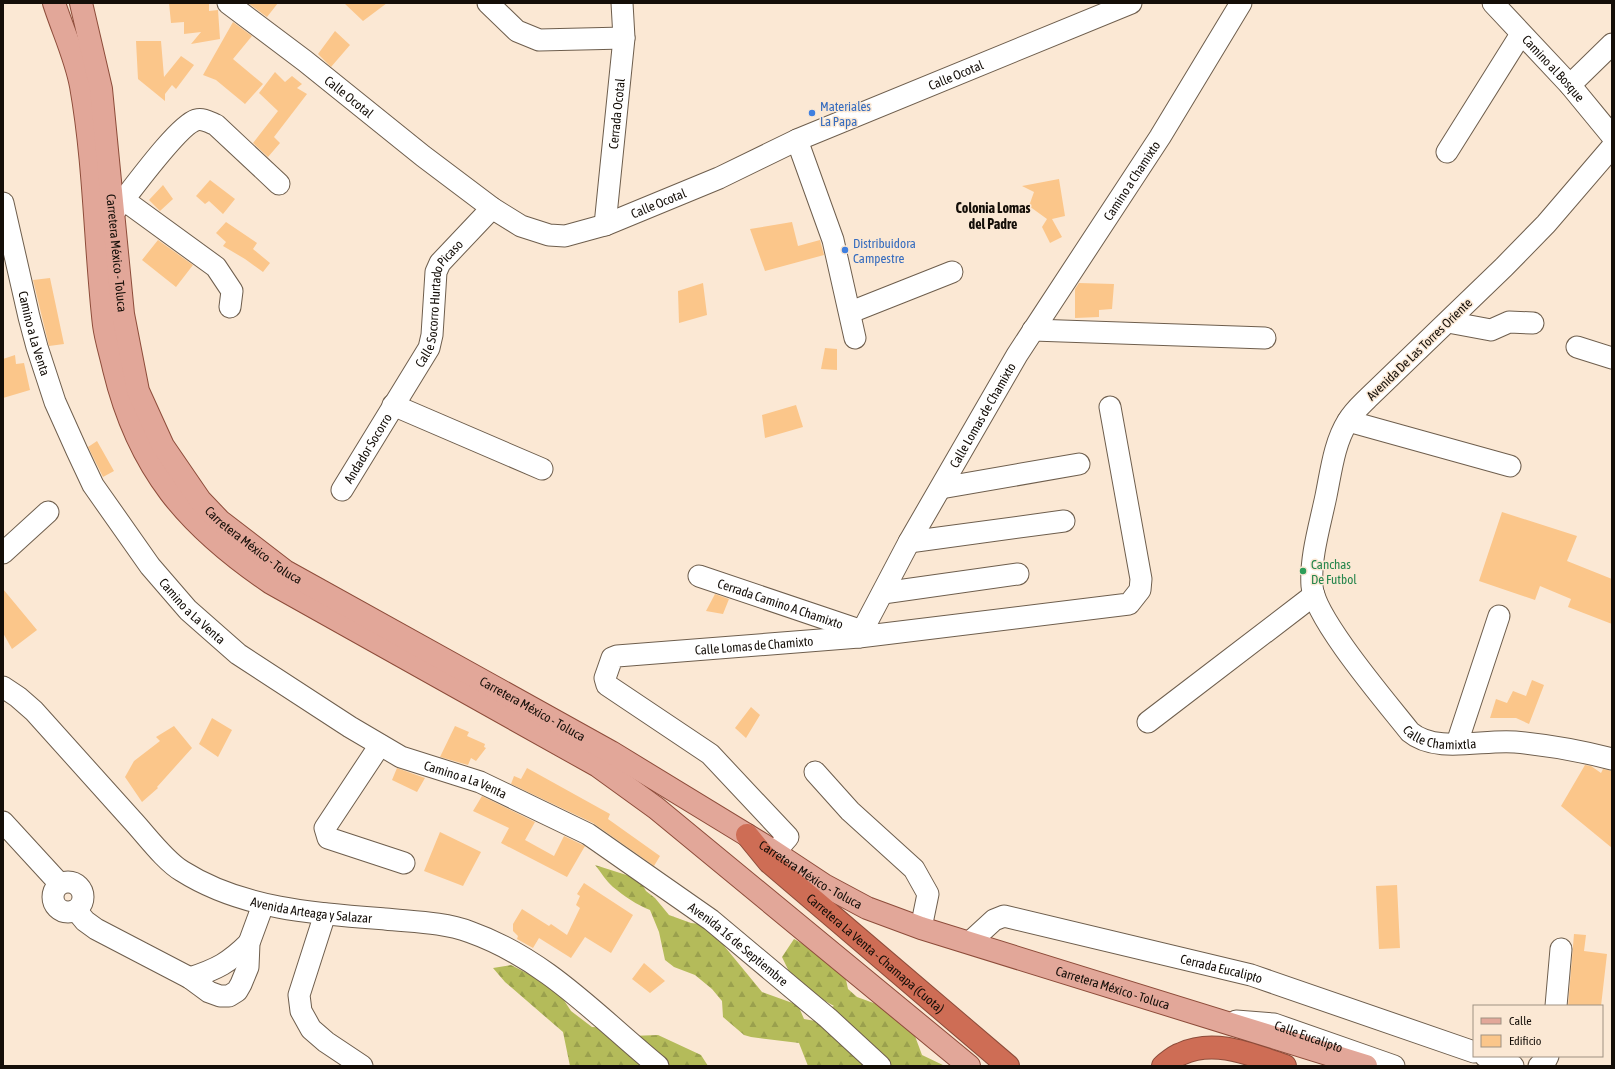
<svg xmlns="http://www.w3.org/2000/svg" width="1615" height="1069" font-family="'Asap Condensed',sans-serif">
<defs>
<pattern id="forest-firs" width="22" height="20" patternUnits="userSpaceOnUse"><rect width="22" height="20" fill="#b4bb5a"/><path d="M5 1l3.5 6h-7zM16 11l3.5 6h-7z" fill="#9aa04d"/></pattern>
</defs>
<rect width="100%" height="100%" fill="#fbe8d4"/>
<!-- forest -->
<path fill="url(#forest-firs)" d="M595 865 639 879 646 891 655 898 669 915 691 923 709 925 721 938 725 947 762 992 798 1005 804 1019 821 1022 820 1012 834 1006 795 984 782 957 794 939 843 966 848 989 857 997 901 1013 912 1028 922 1055 945 1066H808L799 1043 751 1037 744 1035 723 1017 722 1001 712 989 695 975 674 967 665 960 659 932 650 910C637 905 624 896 613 887 606 881 601 872 595 865Z
M511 965 556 988 571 1011 592 1027 613 1028 631 1036 658 1035 701 1055 708 1066H570L563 1032 505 982 493 968Z"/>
<!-- building -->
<path fill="#fbc68a" d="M169 3H209V11L218 10 220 39 191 44 201 32 184 34V22L171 23Z
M248 3H278L267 17Z
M344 3H387L363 21Z
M233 22 252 36 233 59 263 84 245 104 216 80 203 75Z
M335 31 350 45 331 67 318 54Z
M136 41H161L164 77 181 56 194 65 176 89 172 85 165 94V101L138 79Z
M275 72 285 82 292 76 302 84 297 88 307 94 274 137 280 143 268 157 253 143 278 111 259 93Z
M1059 179 1065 216 1052 219 1062 237 1050 243 1042 227 1047 219 1029 206 1034 192 1022 186Z
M210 180 235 199 223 214 209 201 205 204 196 196Z
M163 185 173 199 160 211 149 200Z
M226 222 257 243 253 249 270 263 263 272 245 259 223 246 226 242 216 233Z
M792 222 798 246 820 240 824 255 765 271 750 229Z
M158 240 193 265 176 287 142 260Z
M50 278 64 344 49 346 33 280Z
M703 283 707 315 679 323 678 291Z
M1079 283 1114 284 1112 309 1099 310V317L1075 318V289Z
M825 348 837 349V370L821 369Z
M15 355 16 364 24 363 30 390 3 398V359Z
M796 405 803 427 765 438 762 415Z
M97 441 114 471 103 477 88 447Z
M1502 512 1577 536 1567 561 1612 579V624L1568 607 1571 599 1540 586 1535 600 1479 581Z
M3 589 37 630 12 649 3 633Z
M715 594 729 599 723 614 706 611Z
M1532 680 1544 685 1529 724 1516 718H1490L1496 699 1507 703 1513 691 1526 696Z
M751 707 760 715 746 738 735 728Z
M212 718 232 730 218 757 199 744Z
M174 726 192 748 157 787 158 788 142 802 125 777 134 761 160 741 156 737Z
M455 726 469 732 467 736 485 744 484 747 486 748 476 761 471 758 468 765 440 757Z
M1585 765 1591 766 1601 773 1603 769 1612 771V848L1561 806Z
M397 768 425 778 417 792 392 780Z
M527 768 610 814 608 819 660 856 654 866 593 823 511 784 514 776 521 779Z
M482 796 535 822 525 840 554 856 564 836 585 846 567 877 501 843 509 828 473 811Z
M440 832 481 852 463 886 424 871Z
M584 883 633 915 611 953 585 937 571 958 539 938 533 948 517 939 518 936 513 931V924L522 909 549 926 551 924 567 935 580 908 576 905 580 896 577 894Z
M1397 885 1400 948 1379 949 1376 886Z
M1574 934 1586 935 1584 951 1607 954 1601 1006H1568Z
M644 963 665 981 650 993 632 979Z"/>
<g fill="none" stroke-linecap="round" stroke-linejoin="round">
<defs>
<g id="minor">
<path id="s1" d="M228 3 305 61 423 156 492 208 521 226 549 235 565 236 605 225 719 178 797 140 1131 3"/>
<path d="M488 3 517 31 539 40 624 38"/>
<path id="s2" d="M1493 3 1570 85 1612 136"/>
<path d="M1570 85 1612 44"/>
<path d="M797 140 833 240 855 338"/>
<path id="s3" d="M1612 147 1546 224 1504 267 1368 398C1361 405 1353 412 1348 421 1334 443 1331 472 1326 496 1320 525 1310 557 1312 586 1314 618 1388 704 1410 732 1436 754 1483 739 1515 742 1547 745 1581 751 1612 759"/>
<path d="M1447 152 1521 34"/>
<path d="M124 200 216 267 232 291 230 307"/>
<path id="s4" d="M3 203 29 317 37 347 55 402 77 451 93 485 150 566 188 610 238 654 350 727 401 757 480 782 588 834 711 920 828 1018 880 1066"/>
<path d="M114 212C129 194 177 126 196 120 203 118 209 122 216 125L279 184"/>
<path id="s5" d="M605 225 624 38 622 3"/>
<path d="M851 312 952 272"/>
<path d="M1448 322 1491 330 1509 322 1533 323"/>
<path d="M1033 330 1265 338"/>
<path d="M1577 347 1612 358"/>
<path d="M393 405 542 469"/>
<path d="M1348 421 1510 466"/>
<path d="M941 488 1079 464"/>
<path id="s6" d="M342 490 429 348 432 335 436 272 440 263 492 208"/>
<path d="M909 542 1064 521"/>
<path d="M3 553 48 512"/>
<path id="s7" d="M699 576 862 631"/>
<path d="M883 593 1018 574"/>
<path id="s8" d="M859 637 909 542 1017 355 1160 137 1241 3"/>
<path id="s9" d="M3 687 18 697 34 711C67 748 100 784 132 820 146 835 165 861 182 871 242 909 316 914 385 919 413 922 443 922 470 932 546 959 597 1016 658 1066"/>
<path d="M1148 722 1314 595"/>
<path d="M1457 743 1499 616"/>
<path d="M380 745 325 828 328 838 404 863"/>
<path d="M815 772 850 811 914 869 928 894 921 928"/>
<path d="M3 822 59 883"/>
<path id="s10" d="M775 852 788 837 710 754 607 685 605 678 612 658 617 656 859 637 1129 604 1140 590 1141 579 1110 407"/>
<circle cx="68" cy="897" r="15"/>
<path d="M76 910 85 921 96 929 190 978 209 992 220 996H229L237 991 241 984 248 967 249 943 263 905"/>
<path d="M325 914 299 995 301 1011 311 1029 326 1042 362 1066"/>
<path id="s11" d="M970 942 994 920 1004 916 1251 975 1474 1052"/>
<path d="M190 978C217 969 229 963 249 943"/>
<path d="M1556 1006 1561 949"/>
<path id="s12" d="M1236 1021 1274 1024 1394 1066"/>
<path d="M1485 1056 1513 1066"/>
<path d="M1539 1066 1546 1060 1548 1056"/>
</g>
<g id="major">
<path d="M54 3C63 31 76 58 81 86 95 165 95 246 104 325 106 340 111 355 114 369 138 469 187 526 271 583L598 766 656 808 969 1066"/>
<path id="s13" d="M81 3 101 89 123 314 138 391 163 446 200 500 220 521 285 571 611 752 765 846 824 885 867 908 921 928 1366 1066"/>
</g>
<g id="highway">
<path id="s14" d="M747 835 769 862 1008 1066"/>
<path d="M1163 1066C1168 1062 1174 1056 1181 1054 1215 1038 1252 1055 1285 1066"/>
</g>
</defs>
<!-- minor casing -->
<use href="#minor" stroke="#6e5e4d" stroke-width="23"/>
<!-- major casing -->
<use href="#major" stroke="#8d4c3a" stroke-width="24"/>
<!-- highway casing -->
<use href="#highway" stroke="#8d4c3a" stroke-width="24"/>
<!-- minor -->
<use href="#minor" stroke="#fff" stroke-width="21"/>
<!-- major -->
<use href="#major" stroke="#e2a799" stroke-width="22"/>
<!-- highway -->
<use href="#highway" stroke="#ce6d55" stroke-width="22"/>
</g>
<!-- markers -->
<g fill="#3f7fe0" stroke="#fbe8d4" stroke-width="1.5">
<circle cx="812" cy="113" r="4"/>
<circle cx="845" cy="250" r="4"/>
</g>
<circle fill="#2e9e5b" stroke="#fbe8d4" stroke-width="1.5" cx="1303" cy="571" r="4"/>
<g text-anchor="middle" stroke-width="3" stroke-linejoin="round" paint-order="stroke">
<!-- street labels -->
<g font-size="13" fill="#140e08" stroke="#fbe8d4">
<text dy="5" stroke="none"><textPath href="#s2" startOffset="89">Camino al Bosque</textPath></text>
<text dy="5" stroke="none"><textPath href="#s1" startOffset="837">Calle Ocotal</textPath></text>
<text dy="5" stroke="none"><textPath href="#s1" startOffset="153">Calle Ocotal</textPath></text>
<text dy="5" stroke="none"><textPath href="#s5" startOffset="112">Cerrada Ocotal</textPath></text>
<text dy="5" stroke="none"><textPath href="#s8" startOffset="532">Camino a Chamixto</textPath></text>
<text dy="5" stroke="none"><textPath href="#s1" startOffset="513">Calle Ocotal</textPath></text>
<text dy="5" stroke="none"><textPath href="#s13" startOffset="253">Carretera México - Toluca</textPath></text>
<text dy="5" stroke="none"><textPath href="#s6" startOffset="214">Calle Socorro Hurtado Picaso</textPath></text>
<text dy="5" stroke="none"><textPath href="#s4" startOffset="134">Camino a La Venta</textPath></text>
<text transform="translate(1419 349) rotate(-44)" y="5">Avenida De Las Torres Oriente</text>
<text dy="5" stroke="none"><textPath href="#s8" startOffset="254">Calle Lomas de Chamixto</textPath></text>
<text dy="5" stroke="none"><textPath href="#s6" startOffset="49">Andador Socorro</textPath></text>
<text dy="5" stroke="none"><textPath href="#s13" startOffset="589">Carretera México - Toluca</textPath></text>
<text dy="5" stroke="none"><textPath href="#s7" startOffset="86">Cerrada Camino A Chamixto</textPath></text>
<text dy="5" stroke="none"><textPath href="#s4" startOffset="458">Camino a La Venta</textPath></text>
<text dy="5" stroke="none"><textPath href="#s10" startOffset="429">Calle Lomas de Chamixto</textPath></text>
<text dy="5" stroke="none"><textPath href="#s13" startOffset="913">Carretera México - Toluca</textPath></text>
<text dy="5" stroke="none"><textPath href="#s3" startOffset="759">Calle Chamixtla</textPath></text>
<text dy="5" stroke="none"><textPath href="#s4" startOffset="782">Camino a La Venta</textPath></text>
<text dy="5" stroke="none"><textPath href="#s13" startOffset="1237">Carretera México - Toluca</textPath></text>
<text dy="5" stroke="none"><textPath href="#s9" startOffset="394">Avenida Arteaga y Salazar</textPath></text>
<text dy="5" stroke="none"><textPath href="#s4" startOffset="1103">Avenida 16 de Septiembre</textPath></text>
<text dy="5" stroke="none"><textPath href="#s14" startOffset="175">Carretera La Venta - Chamapa (Cuota)</textPath></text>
<text dy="5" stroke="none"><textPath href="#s11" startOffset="267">Cerrada Eucalipto</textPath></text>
<text dy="5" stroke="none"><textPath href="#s13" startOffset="1561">Carretera México - Toluca</textPath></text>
<text dy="5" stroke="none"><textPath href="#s12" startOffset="75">Calle Eucalipto</textPath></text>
</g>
<!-- shop labels -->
<g font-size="13" fill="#366cbe" stroke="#fbe8d4" text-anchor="start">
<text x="820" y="111">Materiales<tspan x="820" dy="15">La Papa</tspan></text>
<text x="853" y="248">Distribuidora<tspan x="853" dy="15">Campestre</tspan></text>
</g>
<!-- leisure labels -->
<g font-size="13" fill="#27864d" stroke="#fbe8d4" text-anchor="start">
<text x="1311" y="569">Canchas<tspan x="1311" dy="15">De Futbol</tspan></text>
</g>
<!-- neighbourhood labels -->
<g font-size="14" font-weight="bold" fill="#140e08" stroke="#fbe8d4">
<text x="993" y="213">Colonia Lomas<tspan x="993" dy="16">del Padre</tspan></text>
</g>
</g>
<!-- border -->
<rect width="1615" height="1069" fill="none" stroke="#140e08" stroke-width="8"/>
<!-- legend -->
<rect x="1473" y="1005" width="130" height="52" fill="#fbe8d4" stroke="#9f9182"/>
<rect x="1481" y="1018" width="20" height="6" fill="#e2a799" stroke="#9f9182"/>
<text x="1509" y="1025" font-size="12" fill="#140e08">Calle</text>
<rect x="1481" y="1035" width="20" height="12" fill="#fbc68a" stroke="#9f9182"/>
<text x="1509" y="1045" font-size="12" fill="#140e08">Edificio</text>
</svg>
